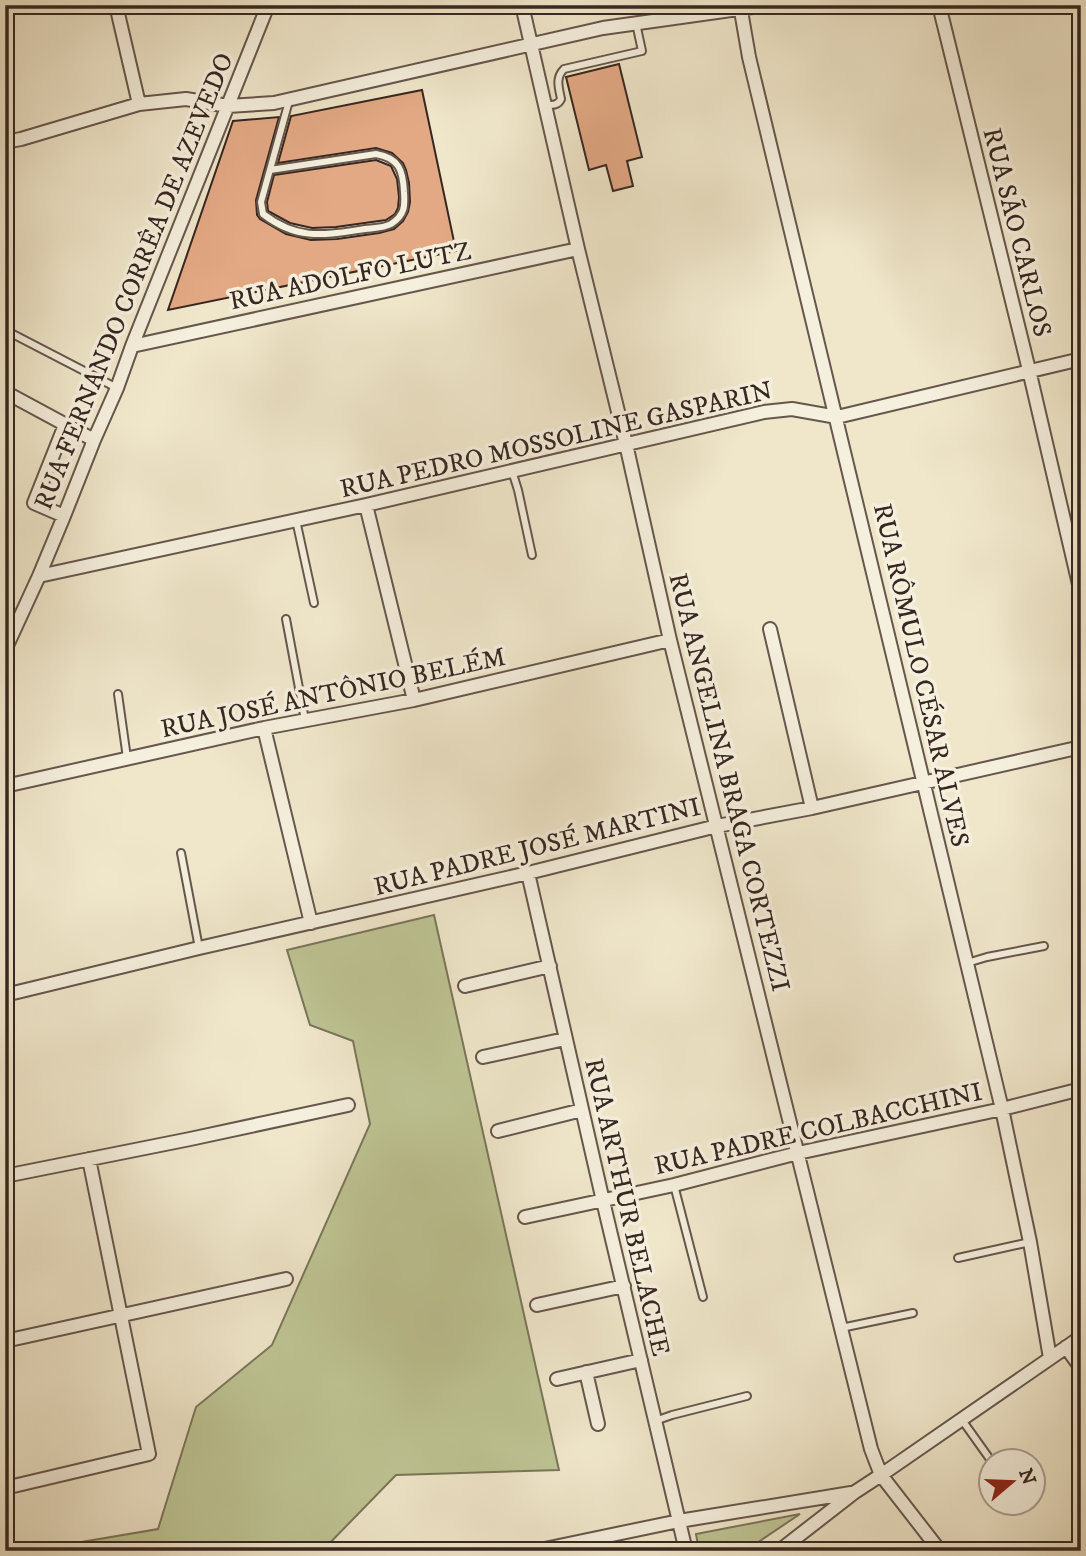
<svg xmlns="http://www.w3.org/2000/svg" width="1086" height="1556" font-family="'IM FELL DW Pica',serif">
<rect width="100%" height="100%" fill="#f0e7cb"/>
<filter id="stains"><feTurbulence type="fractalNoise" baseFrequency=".00286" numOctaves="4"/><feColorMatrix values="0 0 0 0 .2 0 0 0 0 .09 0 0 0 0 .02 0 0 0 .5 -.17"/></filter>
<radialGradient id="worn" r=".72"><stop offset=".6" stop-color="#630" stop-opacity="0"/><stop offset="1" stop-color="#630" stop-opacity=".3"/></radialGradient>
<!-- green -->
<path fill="#bec494" stroke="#7a765a" stroke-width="2" d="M434 915 559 1470 396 1475 322 1551H28L158 1529 196 1407 272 1345 370 1124 353 1041 310 1025 287 950Z
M800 1514 745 1551H699L696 1534Z"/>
<!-- building -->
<path fill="#e2a984" stroke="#372721" stroke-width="2" d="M619 64 642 157 627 161 633 186 613 191 606 165 589 170 566 77Z
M422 90 456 251 168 310 233 121 279 117 256 200 257 215 260 219 286 234 311 240 337 239 379 233 394 229 403 221 408 212 410 202 409 183 406 170 403 163 392 153 376 148 278 163 291 116Z
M376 160 391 166 397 179 399 197 398 208 395 214 386 220 336 227 312 228 290 223 268 211 267 202 274 175Z"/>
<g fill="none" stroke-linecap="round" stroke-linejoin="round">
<defs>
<path id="service" d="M545 105C551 105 558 106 561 99 559 88 555 78 564 69L642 51 636 23
M270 170 376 154C399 158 403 170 404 192 405 206 405 215 391 224 384 228 373 228 365 229 324 235 298 241 263 214L261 202 289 101
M5 330 117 388
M512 471 518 490 532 555
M296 520 314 603
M286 619 305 720
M118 694 127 758
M181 853 199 948
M967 963 987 957 1044 946
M674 1185 703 1297
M958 1258 1030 1242
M841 1328 913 1313
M962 1420 992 1462
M655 1421 672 1415 747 1396"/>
<path id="minor" d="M116 5 139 104
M522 5 578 249 626 444 670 640 871 1449 881 1475 940 1551
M740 5 749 57 1002 1109 1030 1242 1050 1358
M939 5 1029 370 1081 593
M5 142 21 139 139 104 186 99 228 106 274 103 603 28 767 5
M132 346 578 249
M5 392 94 440
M366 505 414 700
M64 516 34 503 65 425
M39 576 366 505 764 412 792 409 837 417 1081 359
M770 629 812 808
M5 650 39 576 64 516 94 440 117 388 132 346 268 5
M264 728 311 923
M5 786 264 728 414 700 670 640
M528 873 603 1201 686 1551
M465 986 550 966
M5 995 199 948 528 873 717 826 812 808 1081 747
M483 1057 565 1039
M498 1131 582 1110
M5 1176 190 1139 348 1105
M525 1217 674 1185 798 1153 1002 1109 1081 1089
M537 1305 624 1286
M5 1341 286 1279
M1066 1347 1081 1368
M586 1372 598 1424
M557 1379 641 1360
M5 1488 149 1454 89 1159
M535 1551 679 1521 851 1493
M779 1551 855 1492 881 1475 1081 1337"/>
</defs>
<!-- service casing -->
<use href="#service" stroke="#65574c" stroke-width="10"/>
<!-- minor casing -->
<use href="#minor" stroke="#65574c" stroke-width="16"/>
<!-- service -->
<use href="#service" stroke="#f5efdd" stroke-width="6"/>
<!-- minor -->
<use href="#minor" stroke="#f5efdd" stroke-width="12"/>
</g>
<g text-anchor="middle" stroke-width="7" stroke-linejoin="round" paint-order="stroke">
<!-- street labels -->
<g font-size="26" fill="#372721" stroke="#f5efdd">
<text transform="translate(1018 232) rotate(76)" y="9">RUA SÃO CARLOS</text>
<text transform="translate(350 275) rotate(-12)" y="9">RUA ADOLFO LUTZ</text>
<text transform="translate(133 281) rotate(-68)" y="9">RUA FERNANDO CORRÊA DE AZEVEDO</text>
<text transform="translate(556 439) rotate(-13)" y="9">RUA PEDRO MOSSOLINE GASPARIN</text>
<text transform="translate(922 675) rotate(77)" y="9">RUA RÔMULO CÉSAR ALVES</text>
<text transform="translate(333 692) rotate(-12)" y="9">RUA JOSÉ ANTÔNIO BELÉM</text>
<text transform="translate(730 782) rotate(76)" y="9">RUA ANGELINA BRAGA CORTEZZI</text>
<text transform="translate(537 846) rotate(-14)" y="9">RUA PADRE JOSÉ MARTINI</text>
<text transform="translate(818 1128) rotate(-13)" y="9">RUA PADRE COLBACCHINI</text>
<text transform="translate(628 1207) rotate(77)" y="9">RUA ARTHUR BELACHE</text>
</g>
</g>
<!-- margin -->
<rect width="1086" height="1556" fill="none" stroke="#f0e7cb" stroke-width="28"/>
<rect x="7" y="7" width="1072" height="1542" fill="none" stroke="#372721" stroke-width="3.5"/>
<rect x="14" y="14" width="1058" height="1528" fill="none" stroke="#372721" stroke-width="2"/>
<!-- north arrow -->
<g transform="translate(1012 1482) rotate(71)"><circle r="33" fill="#f5efdd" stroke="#a99f92" stroke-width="2"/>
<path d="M0-5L12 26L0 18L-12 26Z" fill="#8f2418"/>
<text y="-10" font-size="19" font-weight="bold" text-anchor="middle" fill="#372721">N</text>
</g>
<rect width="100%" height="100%" filter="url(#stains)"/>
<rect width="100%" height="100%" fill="url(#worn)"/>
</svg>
